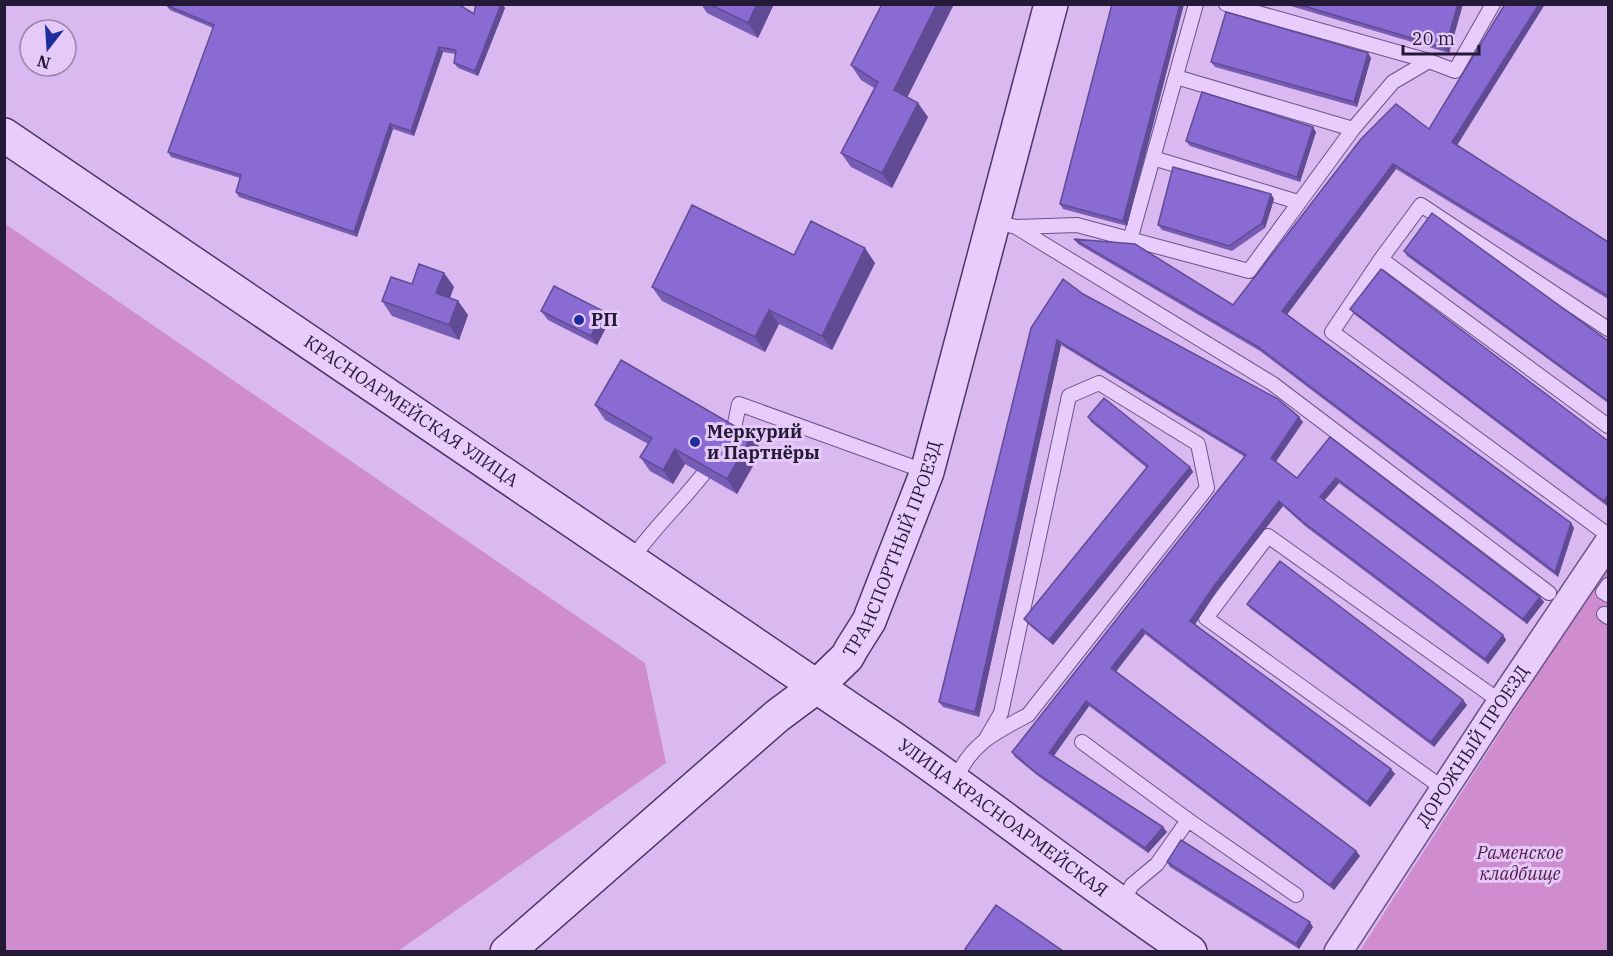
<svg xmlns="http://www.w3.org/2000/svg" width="1613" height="956" font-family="'IBM Plex Serif',serif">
<rect width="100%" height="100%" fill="#dab9f1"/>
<!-- green -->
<path fill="#cf8ccf" d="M4 223 645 663 666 763 398 951H5Z
M1608 563V951L1359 952 1584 602Z"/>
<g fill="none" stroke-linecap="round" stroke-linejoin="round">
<defs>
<path id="lane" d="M1226 4 1429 61
M1176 77 1353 129
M1153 158 1298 202
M993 221 1016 227 1273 384 1549 593
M1016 227 1077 225 1249 271 1353 129 1393 82 1429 61 1455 71 1493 4
M1130 240 1196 4
M1381 259 1608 426
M1608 329 1421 205 1381 259 1332 332 1608 535
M728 440 733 433 739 404 927 472
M632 559C656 524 689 496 713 461
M1608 585 1603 592 1608 595
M1604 614 1608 617
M1082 742 1188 820 1157 864 1132 885 1121 905
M955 781C970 744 995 732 1028 715L1207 488 1198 444 1099 383 1069 396 1001 713 987 737
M1444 789 1206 618 1268 536 1501 702
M1188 820 1296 895"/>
<g id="street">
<path id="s1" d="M1338 952 1501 702 1608 543"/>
</g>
<g id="secondary">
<path id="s2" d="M4 135 891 737C992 807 1088 883 1190 952"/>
<path id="s3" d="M507 952 777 716 816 687 847 657 852 648 869 621 927 472 1051 4"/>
</g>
</defs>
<!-- lane casing -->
<use href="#lane" stroke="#695288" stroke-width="16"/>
<!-- street casing -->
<use href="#street" stroke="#695288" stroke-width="30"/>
<!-- secondary casing -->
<use href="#secondary" stroke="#4a366a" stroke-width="36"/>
<!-- lane -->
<use href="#lane" stroke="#e8ccfc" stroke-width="14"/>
<!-- street -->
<use href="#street" stroke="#e8ccfc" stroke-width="27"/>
<!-- secondary -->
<use href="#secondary" stroke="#e8ccfc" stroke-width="33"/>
</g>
<!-- wall -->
<path fill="#775cb5" d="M460 4V6L474 14 476 4H502L505 8 478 76 458 68 454 63 456 54 443 52 414 136 393 129 357 237 239 197 236 192 240 178 171 157 168 152 213 28 170 10 166 5Z
M701 4H774L758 38 707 13Z
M882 4H954L907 97 928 117 892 188 851 167 841 153 874 88 861 80 851 65Z
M1112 4H1184L1127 226 1063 209 1060 204Z
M1284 4H1463L1449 53Z
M1545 4 1457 145 1608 242V299L1396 169 1287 314 1571 523 1574 528 1558 577 1260 351 1078 244 1074 239 1233 305 1429 129Z
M1368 53 1371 58 1357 107 1215 67 1211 62Z
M1316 132 1300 182 1190 146 1186 141Z
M1271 194 1274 199 1265 228 1232 251 1162 230 1158 225Z
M1404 251 1608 341V403L1407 256Z
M794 255 875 263 832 350 779 324 765 352 662 301 652 287Z
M444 273 454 287 450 298 458 301 468 315 459 340 392 316 382 301 412 284Z
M1083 294 1303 422 1276 461 1297 478 1330 437 1540 597 1544 602 1527 624 1339 483 1324 501 1503 635 1506 640 1488 664 1305 526 1283 506 1217 591 1195 624 1395 774 1370 807 1145 634 1116 671 1356 851 1360 856 1334 890 1089 706 1054 756 1163 827 1167 832 1148 853 1038 776 1015 757 1012 752 1245 457 1061 345 979 717 943 707 939 702 1031 328Z
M1350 309 1608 441 1607 506 1354 314Z
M541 311H603L610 320 597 345 548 320Z
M595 405 762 450 737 494 685 464 673 484 650 471 640 457 648 444 605 420Z
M1088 417 1190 467 1193 472 1053 645 1028 624 1024 619 1147 468 1091 422Z
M1247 604 1467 705 1434 747 1251 609Z
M1167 862 1313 927 1299 949 1170 867Z"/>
<!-- shaded-wall -->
<path fill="#614b94" d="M501 4H502L505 8 478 76 475 71Z
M757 4H774L758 38 748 23Z
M937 4H954L904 104 894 90Z
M1180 4H1184L1127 226 1123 221Z
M1458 4H1463L1449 53 1445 48Z
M1539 4H1545L1456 147 1452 142Z
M439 47 443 52 414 136 411 131Z
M1368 53 1371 58 1357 107 1354 102Z
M918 103 928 117 892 188 882 173Z
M390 124 393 129 357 237 354 232Z
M1313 127 1316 132 1300 182 1297 177Z
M1393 164 1396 169 1286 316 1282 311Z
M1271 194 1274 199 1265 228 1262 223Z
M865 248 875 263 832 350 822 336Z
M444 273 454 287 446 307 436 293Z
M458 301 468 315 459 340 449 325Z
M769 310 779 324 765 352 755 337Z
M603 311 610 320 597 345 591 336Z
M1057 340 1061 345 979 717 975 712Z
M1299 417 1303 422 1275 463 1271 458Z
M752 436 762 450 737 494 727 479Z
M675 449 685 464 673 484 663 470Z
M1190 467 1193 472 1053 645 1049 640Z
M1336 478 1339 483 1323 502 1320 497Z
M1608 495V505L1607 506 1604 501Z
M1279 501 1283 506 1217 591 1194 626 1190 621 1214 586Z
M1571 523 1574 528 1558 577 1555 572Z
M1540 597 1544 602 1527 624 1523 619Z
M1142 629 1145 634 1115 673 1111 668Z
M1503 635 1506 640 1488 664 1485 659Z
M1463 700 1467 705 1434 747 1431 742Z
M1086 701 1089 706 1052 758 1049 753Z
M1391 769 1395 774 1370 807 1367 802Z
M1163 827 1167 832 1148 853 1145 848Z
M1356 851 1360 856 1334 890 1330 885Z
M1310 922 1313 927 1299 949 1296 944Z"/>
<!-- building -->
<path fill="#8a6bd3" stroke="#614b94" stroke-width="1.5" d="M166 4H458L474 14 476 4H501L475 71 454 63 456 50 439 47 411 131 390 124 354 232 236 192 241 175 168 152 214 25 166 5Z
M709 4H757L748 23Z
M882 4H937L894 90 918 103 882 173 841 153 878 82 851 65Z
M1112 4H1180L1123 221 1060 204Z
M1297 4H1458L1445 48Z
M1505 4H1539L1452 142 1608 242V296L1393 164 1282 311 1571 523 1555 572 1257 346 1074 239 1135 244 1233 305 1361 139 1396 104 1429 129Z
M1226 12 1368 53 1354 102 1211 62Z
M1202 92 1313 127 1297 177 1186 141Z
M1173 167 1271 194 1262 223 1229 246 1158 225Z
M692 205 794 255 811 221 865 248 822 336 769 310 755 337 652 287Z
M1432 213 1608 341V401L1404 251Z
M419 264 444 273 436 293 458 301 449 325 382 301 391 277 412 284Z
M1381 269 1608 441V495L1604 501 1350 309Z
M1063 279 1083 294 1278 399 1299 417 1271 458 1297 478 1330 437 1540 597 1523 619 1336 478 1320 497 1503 635 1485 659 1302 521 1279 501 1214 586 1190 621 1391 769 1367 802 1142 629 1111 668 1356 851 1330 885 1086 701 1049 753 1163 827 1145 848 1034 771 1012 752 1246 455 1057 340 975 712 939 702 1031 328Z
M554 286 603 311 591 336 541 311Z
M621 360 752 436 727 479 675 449 663 470 640 457 652 438 595 405Z
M1104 398 1190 467 1049 640 1024 619 1148 466 1088 417Z
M1280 561 1463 700 1431 742 1247 604Z
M1181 840 1310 922 1296 944 1167 862Z
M996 905 1063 951H968L965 949Z"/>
<!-- markers -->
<g fill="#1e2d9c" stroke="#e5c9f8" stroke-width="2">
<circle cx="579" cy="320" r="6"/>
<circle cx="695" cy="442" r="6"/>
</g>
<g text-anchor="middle" stroke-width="6" stroke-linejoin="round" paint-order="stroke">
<!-- poi labels -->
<g font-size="18" font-weight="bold" fill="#241936" stroke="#e5c9f8" text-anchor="start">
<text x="591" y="326">РП</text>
<text x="707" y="438">Меркурий<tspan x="707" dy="21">и Партнёры</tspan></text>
</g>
<!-- street labels -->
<g font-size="18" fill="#241936" stroke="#e5c9f8">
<text dy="6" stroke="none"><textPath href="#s2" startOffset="492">КРАСНОАРМЕЙСКАЯ УЛИЦА</textPath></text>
<text dy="6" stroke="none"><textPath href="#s3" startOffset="568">ТРАНСПОРТНЫЙ ПРОЕЗД</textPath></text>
<text dy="6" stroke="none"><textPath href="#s1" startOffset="246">ДОРОЖНЫЙ ПРОЕЗД</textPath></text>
<text dy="6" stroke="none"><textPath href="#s2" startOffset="1210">УЛИЦА КРАСНОАРМЕЙСКАЯ</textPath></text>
</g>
<!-- park labels -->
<g font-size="18" font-style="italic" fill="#541e4c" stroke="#e5c9f8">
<text x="1520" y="859">Раменское<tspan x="1520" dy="21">кладбище</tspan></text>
</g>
</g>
<!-- border -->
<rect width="1613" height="956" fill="none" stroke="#241936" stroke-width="12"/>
<!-- north arrow -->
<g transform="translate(48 48) rotate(197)"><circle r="28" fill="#e5c9f8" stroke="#9883aa" stroke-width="1.5"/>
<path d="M0-4.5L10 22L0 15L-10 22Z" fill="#1e2d9c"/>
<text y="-9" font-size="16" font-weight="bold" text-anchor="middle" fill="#241936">N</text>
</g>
<!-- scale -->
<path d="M1403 45v9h76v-9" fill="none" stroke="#241936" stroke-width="3"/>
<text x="1412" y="45" font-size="18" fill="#241936" stroke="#e5c9f8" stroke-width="4.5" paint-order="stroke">20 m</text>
</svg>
